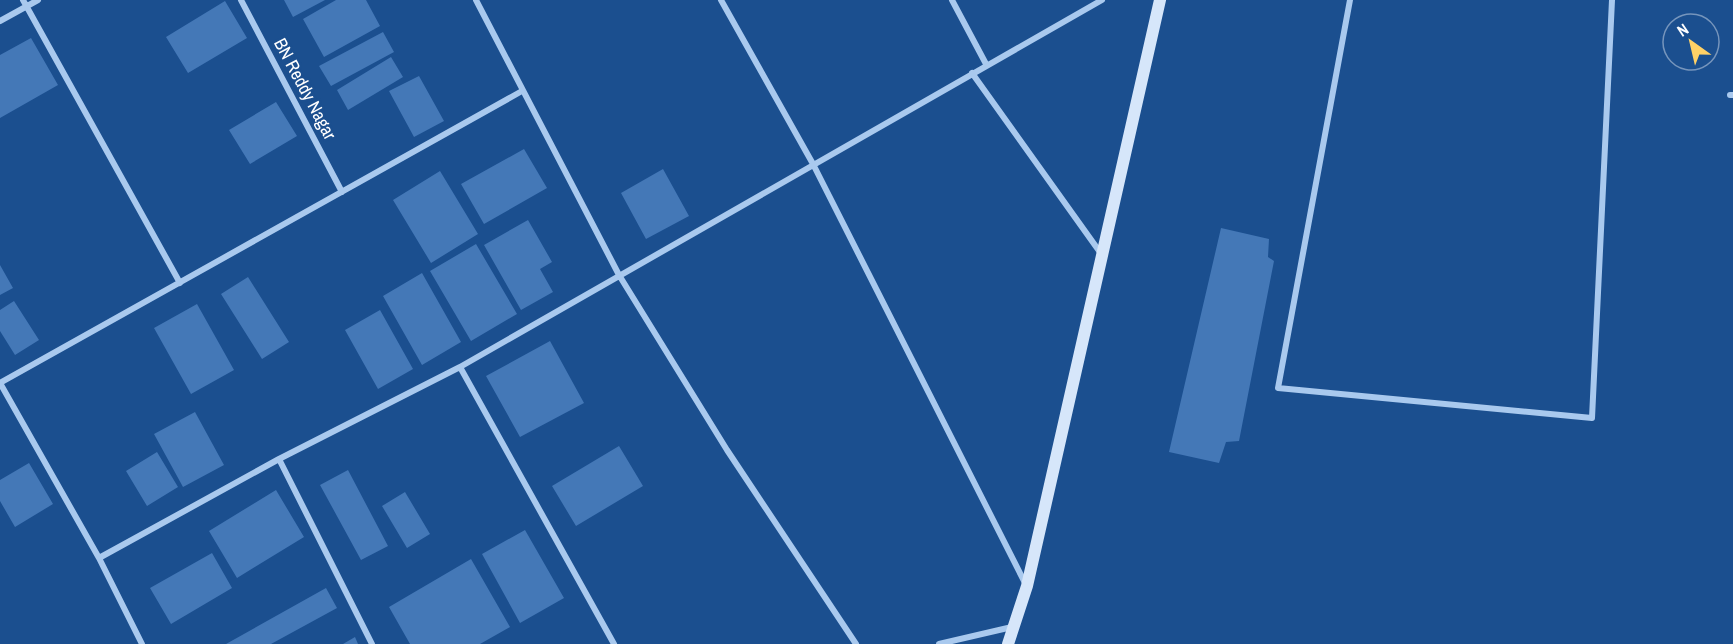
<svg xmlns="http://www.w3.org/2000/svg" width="1733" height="644" font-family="'Archivo Narrow',sans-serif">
<rect width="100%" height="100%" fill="#1b4f8f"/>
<!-- building -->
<path fill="#4478b7" d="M284 0H325L293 17Z
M336 0H366L380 26 324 57 303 19Z
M225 1 247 38 188 73 166 37Z
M383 32 394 52 331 86 319 66Z
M31 38 58 85 0 118V55Z
M391 57 403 77 348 110 337 90Z
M419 76 444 121 414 137 389 91Z
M276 102 297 136 250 164 229 130Z
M524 149 547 188 484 224 461 184Z
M663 169 689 216 646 239 621 193Z
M440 171 478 234 431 263 393 200Z
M528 220 552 262 540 269 553 292 521 310 484 245Z
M1221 228 1269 239 1268 257 1274 261 1239 441 1226 442 1219 463 1169 452Z
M476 244 517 314 471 341 430 271Z
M0 265 13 288 0 295Z
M422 273 461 342 422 365 383 296Z
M248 277 289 342 262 359 221 294Z
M14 301 39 340 15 355 0 331V310Z
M197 304 234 370 191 394 154 328Z
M380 310 413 369 378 389 345 330Z
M550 341 584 403 520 437 486 376Z
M195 412 224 465 183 487 154 434Z
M619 446 643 486 576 526 552 486Z
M157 452 178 487 147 506 126 471Z
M29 463 53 504 15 527 0 501V480Z
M348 470 388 546 361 560 320 485Z
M276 490 304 537 237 578 209 531Z
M405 492 430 534 407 548 382 506Z
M525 530 564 598 520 623 482 554Z
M212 553 232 588 171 624 150 588Z
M471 559 510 627 480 644H410L389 607Z
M326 588 337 608 271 644H226Z
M355 637 358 644H343Z"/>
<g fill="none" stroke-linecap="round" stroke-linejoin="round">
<!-- street -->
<path stroke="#a9c9ee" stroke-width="6" d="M23 0 180 283
M241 0 342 192
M476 0 619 275 727 450 856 644
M721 0 813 164 1026 585
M952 0 986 64
M1350 0 1278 388 1592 418 1612 0
M0 21 38 0
M972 73 1102 255
M1730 95H1733
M460 367 614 644
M0 383 522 91
M0 383 99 558 142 644
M279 459 372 644
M99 558 279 459 460 367 1102 0
M939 644 1012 627"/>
<!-- secondary -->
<path stroke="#d6e6fa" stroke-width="12" d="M1008 644 1027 586 1160 0"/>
</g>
<g text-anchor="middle" stroke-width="5" stroke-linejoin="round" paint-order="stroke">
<!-- street labels -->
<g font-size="18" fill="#fff" stroke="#1b4f8f">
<text transform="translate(305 89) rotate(62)" y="6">BN Reddy Nagar</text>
</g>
</g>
<!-- north arrow -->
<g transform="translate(1691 42) rotate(326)"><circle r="28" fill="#1b4f8f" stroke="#7695bc" stroke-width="1.5"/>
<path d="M0-4.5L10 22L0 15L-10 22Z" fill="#ffd166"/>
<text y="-9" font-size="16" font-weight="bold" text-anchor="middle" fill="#ffffff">N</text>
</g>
</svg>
